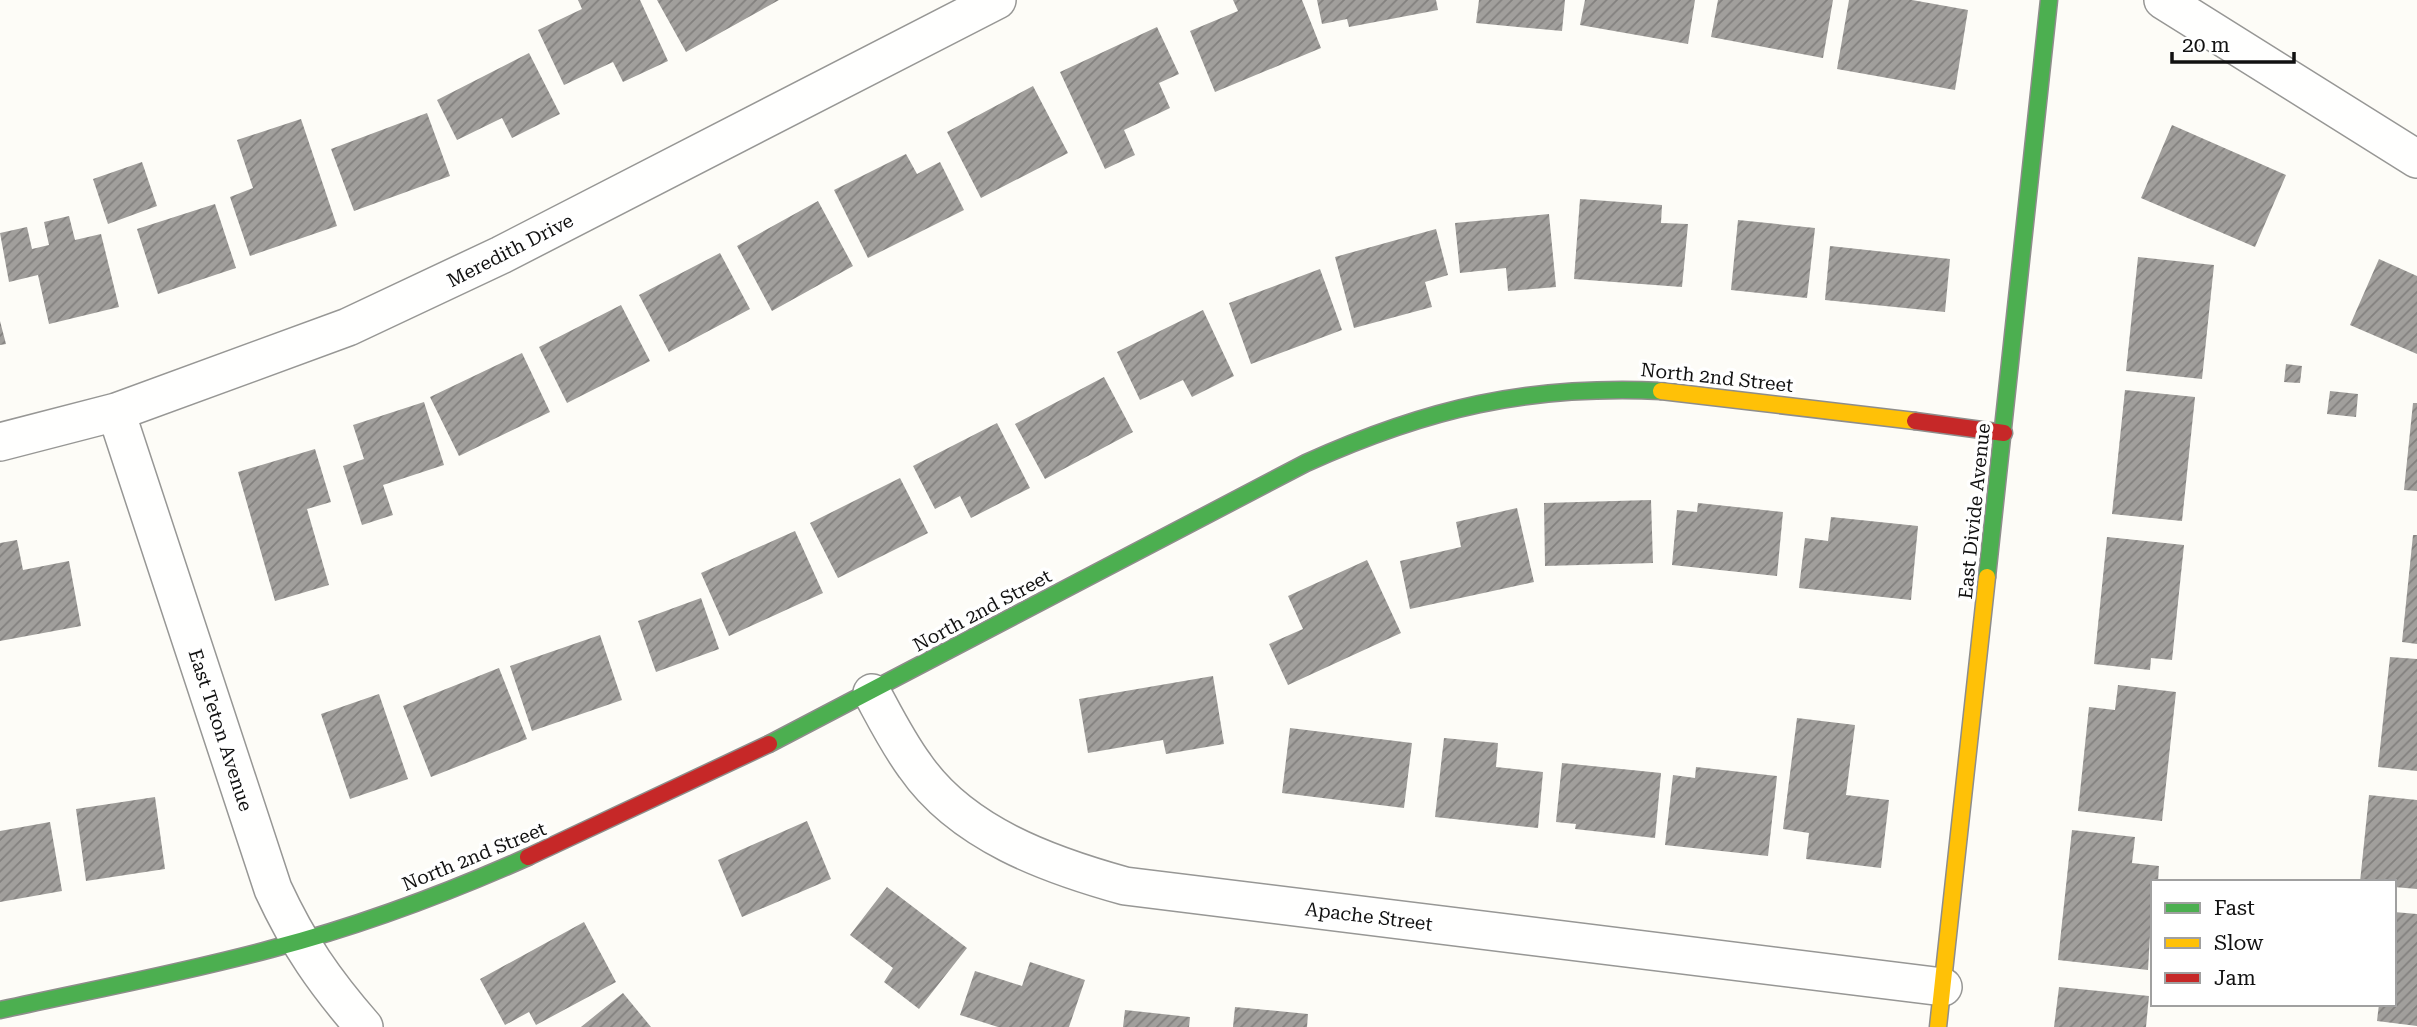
<svg xmlns="http://www.w3.org/2000/svg" width="2417" height="1027" font-family="'Roboto Serif',serif">
<defs>
<pattern id="building-hatch" width="6" height="6" patternUnits="userSpaceOnUse" patternTransform="scale(1.75)"><rect width="6" height="6" fill="#a19f9c"/><path d="M-1 1l2-2M0 6l6-6M5 7l2-2" fill="none" stroke="#82807e"/></pattern>
</defs>
<rect width="100%" height="100%" fill="#fdfcf7"/>
<!-- building -->
<path fill="url(#building-hatch)" d="M578 0H640L668 61 623 82 613 62 564 85 538 30 582 9Z
M657 0H779L686 52Z
M1233 0H1302L1321 48 1215 92 1190 31 1238 11Z
M1317 0H1436L1438 10 1349 27 1347 19 1322 24Z
M1479 0H1565L1562 31 1476 23Z
M1585 0H1695L1688 44 1580 25Z
M1718 0H1833L1823 58 1711 37Z
M1849 0H1912L1968 10 1955 90 1837 69Z
M1157 27 1179 74 1159 83 1170 108 1124 130 1135 155 1105 169 1060 72Z
M529 53 560 114 512 138 502 118 457 140 437 100Z
M1033 86 1068 153 981 198 947 132Z
M427 113 450 176 354 211 331 149Z
M301 119 337 226 250 256 230 197 253 188 237 140Z
M2172 125 2286 175 2255 247 2141 198Z
M906 154 917 174 940 162 964 210 868 258 834 190Z
M142 162 157 206 108 224 93 179Z
M1580 199 1662 205 1661 223 1688 224 1682 287 1574 279Z
M818 201 853 266 772 311 737 246Z
M215 204 236 268 158 294 137 229Z
M1549 214 1556 287 1508 291 1506 268 1460 273 1455 223Z
M69 216 75 240 101 234 119 307 49 324 38 275 9 282 0 233 27 227 32 249 49 245 44 222Z
M1738 220 1815 228 1807 298 1731 290Z
M1436 229 1448 275 1425 282 1432 307 1354 328 1335 257Z
M1830 246 1950 259 1945 312 1825 300Z
M720 253 750 309 669 352 639 295Z
M2138 257 2214 265 2202 379 2126 371Z
M2379 259 2417 276V354L2350 325Z
M1320 269 1342 330 1251 364 1229 303Z
M621 305 650 361 567 403 539 347Z
M1203 310 1234 376 1192 397 1183 380 1140 400 1117 352Z
M0 321 6 344 0 345Z
M522 353 550 412 459 456 430 397Z
M2286 364 2302 366 2300 383 2284 382Z
M1104 377 1133 432 1045 479 1015 424Z
M2125 390 2195 397 2182 521 2112 514Z
M2330 391 2358 394 2356 417 2327 414Z
M424 402 444 465 383 485 393 515 362 525 343 466 364 459 353 425Z
M2413 403H2417V491L2404 490Z
M997 423 1030 488 971 518 960 496 935 509 913 466Z
M315 449 331 502 307 509 329 585 275 601 238 472Z
M900 478 928 533 838 578 810 523Z
M1651 500 1653 563 1545 566 1544 503Z
M1698 503 1783 512 1777 576 1672 565 1677 510 1697 512Z
M1517 508 1534 582 1410 609 1400 561 1461 547 1456 522Z
M1831 517 1918 526 1911 600 1799 588 1805 538 1828 541Z
M795 531 823 593 729 636 701 573Z
M2413 535H2417V644L2402 642Z
M2107 537 2184 545 2172 660 2151 658 2150 670 2094 664Z
M17 540 23 570 69 561 81 626 0 641V543Z
M1367 560 1401 633 1288 685 1269 644 1303 629 1288 596Z
M701 598 719 649 656 672 638 621Z
M600 635 622 700 532 731 510 666Z
M2390 657 2417 659V771L2378 767Z
M499 668 527 739 431 777 403 706Z
M1213 676 1224 744 1166 754 1163 740 1088 753 1079 699Z
M2118 685 2176 692 2162 821 2078 811 2089 707 2115 710Z
M379 694 408 779 350 799 321 714Z
M1797 718 1855 725 1846 795 1889 800 1881 868 1806 859 1809 833 1783 829Z
M1290 728 1412 743 1404 808 1282 793Z
M1444 738 1498 743 1496 767 1543 772 1538 828 1435 817Z
M1562 763 1661 773 1655 838 1575 829 1576 824 1556 822Z
M1696 767 1777 776 1768 856 1665 845 1673 775 1695 778Z
M2369 795 2417 800V889L2394 887V882H2360Z
M155 797 165 869 86 881 76 809Z
M807 821 831 879 742 917 718 860Z
M50 822 62 891 0 902V831Z
M2072 830 2135 837 2132 863 2159 866 2158 882H2153L2148 970 2058 960Z
M887 887 967 948 919 1009 884 982 893 968 850 935Z
M2394 912 2417 914V1026L2377 1021 2379 1004H2394Z
M584 922 616 982 536 1025 529 1012 505 1025 480 979Z
M1030 962 1085 980 1069 1027H998L960 1015 975 971 1022 986Z
M2059 987 2149 996 2146 1027H2054Z
M623 993 651 1027H581Z
M1235 1007 1308 1014 1307 1027H1233Z
M1125 1010 1190 1017 1189 1027H1123Z"/>
<g fill="none" stroke-linecap="round" stroke-linejoin="round">
<defs>
<path id="street" d="M2163 0 2417 159
M116 412 273 889C299 945 324 981 364 1027
M0 442 116 412 348 327 501 255 997 0
M872 693C885 717 898 743 915 766 962 834 1049 865 1125 886L1943 987"/>
<path id="fast" d="M1987 577 2049 0
M769 744 1306 463C1428 408 1527 385 1661 391
M0 1010C91 990 182 973 271 949 359 926 445 894 528 857"/>
<path id="slow" d="M1661 391 1915 421
M1938 1027 1987 577"/>
<path id="jam" d="M1915 421 2004 433
M528 857 769 744"/>
</defs>
<!-- street casing -->
<use href="#street" stroke="#979795" stroke-width="40"/>
<!-- fast casing -->
<use href="#fast" stroke="#8e8d8b" stroke-width="19"/>
<!-- slow casing -->
<use href="#slow" stroke="#8e8d8b" stroke-width="19"/>
<!-- jam casing -->
<use href="#jam" stroke="#8e8d8b" stroke-width="19"/>
<!-- street -->
<use href="#street" stroke="#fffffe" stroke-width="37"/>
<!-- fast -->
<use href="#fast" stroke="#4caf50" stroke-width="16"/>
<!-- slow -->
<use href="#slow" stroke="#ffc107" stroke-width="16"/>
<!-- jam -->
<use href="#jam" stroke="#c62828" stroke-width="16"/>
</g>
<g text-anchor="middle" stroke-width="7" stroke-linejoin="round" paint-order="stroke">
<!-- street labels -->
<g font-size="19" fill="#111" stroke="#fff">
<text transform="translate(510 250) rotate(-27)" y="7">Meredith Drive</text>
<text transform="translate(1717 377) rotate(6)" y="7">North 2nd Street</text>
<text transform="translate(1974 511) rotate(-84)" y="7">East Divide Avenue</text>
<text transform="translate(982 610) rotate(-28)" y="7">North 2nd Street</text>
<text transform="translate(221 730) rotate(72)" y="7">East Teton Avenue</text>
<text transform="translate(474 856) rotate(-22)" y="7">North 2nd Street</text>
<text transform="translate(1369 916) rotate(7)" y="7">Apache Street</text>
</g>
</g>
<!-- legend -->
<rect x="2151" y="880" width="245" height="126" fill="#ffffff" stroke="#a0a0a0" stroke-width="2"/>
<rect x="2165" y="903" width="35" height="10" fill="#4caf50" stroke="#a0a0a0" stroke-width="2"/>
<text x="2214" y="915" font-size="21" fill="#111111">Fast</text>
<rect x="2165" y="938" width="35" height="10" fill="#ffc107" stroke="#a0a0a0" stroke-width="2"/>
<text x="2214" y="950" font-size="21" fill="#111111">Slow</text>
<rect x="2165" y="973" width="35" height="10" fill="#c62828" stroke="#a0a0a0" stroke-width="2"/>
<text x="2214" y="985" font-size="21" fill="#111111">Jam</text>
<!-- scale -->
<path d="M2172 52v10h122v-10" fill="none" stroke="#111111" stroke-width="3.5"/>
<text x="2182" y="52" font-size="21" fill="#111111" stroke="#ffffff" stroke-width="5" paint-order="stroke">20 m</text>
</svg>
